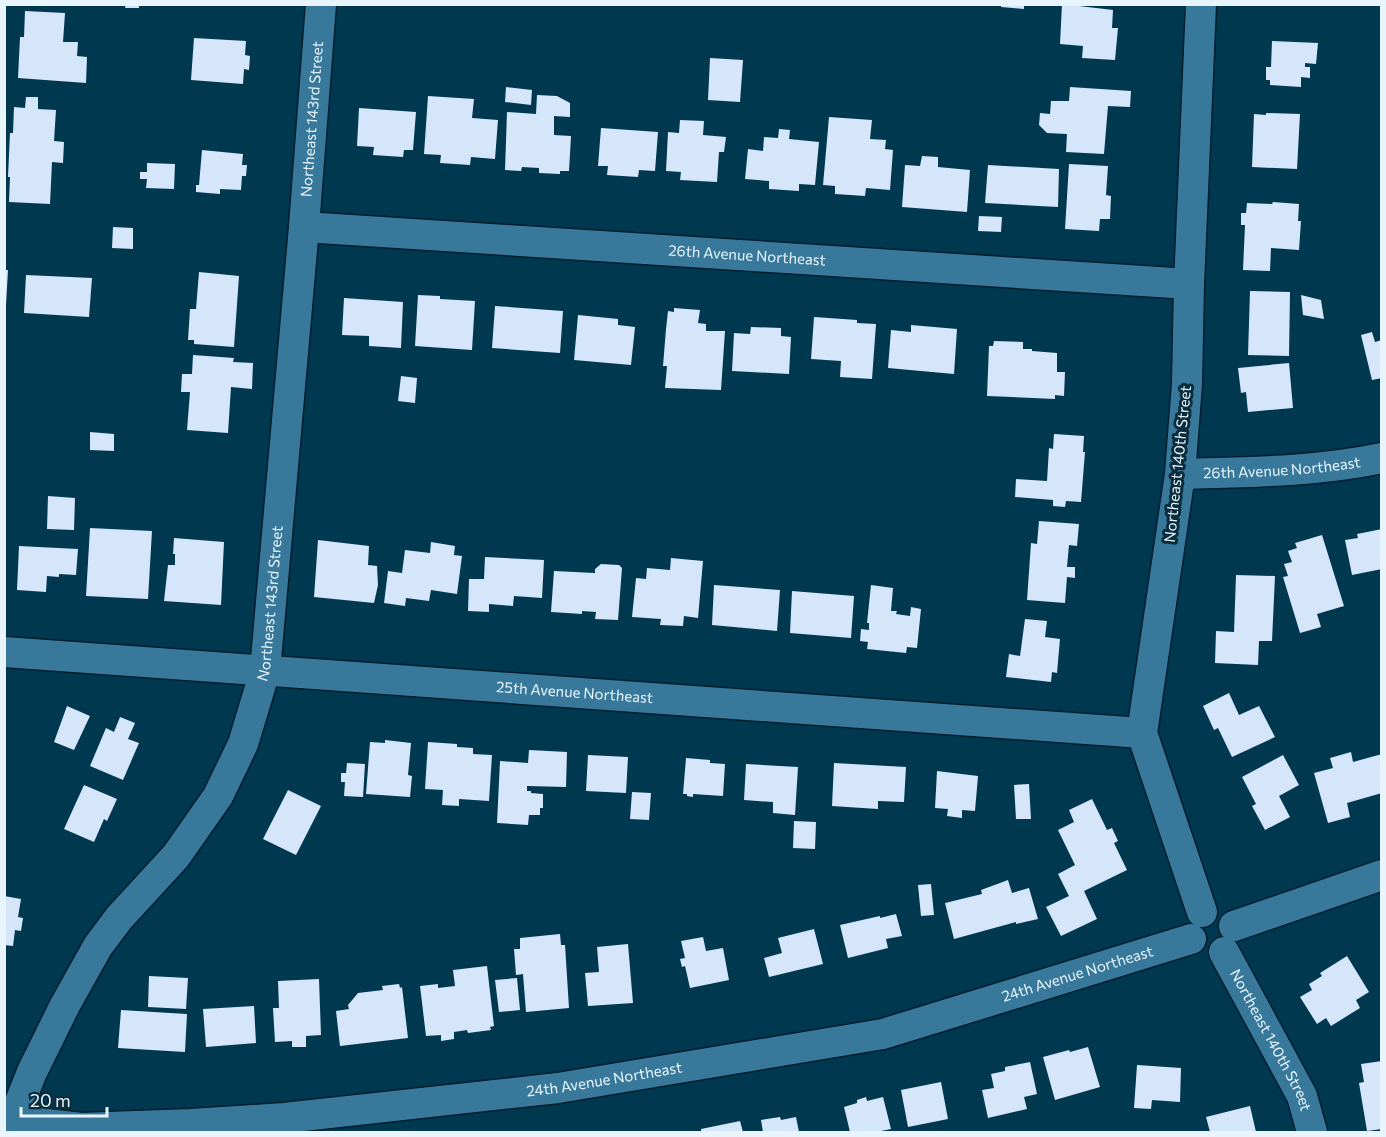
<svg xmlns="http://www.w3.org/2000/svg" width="1386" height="1137" font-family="Commissioner,sans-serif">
<rect width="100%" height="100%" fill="#003850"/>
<!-- building -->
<path fill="#d5e5fa" d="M126 4H139V8H125Z
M1001 4H1024V9L1001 7Z
M1062 4 1113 10 1112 28H1118L1115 60 1082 58 1083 46 1060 44Z
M25 11 65 13 63 42H78L77 56 87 57 86 83 18 78 20 37H24Z
M194 38 246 41 245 55 250 56 249 70 244 69 243 84 191 80Z
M1272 41 1318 43 1316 64 1305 63V67H1310V78L1301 77V87L1270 85V80H1266V67H1271Z
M710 58 743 60 740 102 708 100Z
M506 87 532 90 531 105 505 102Z
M1070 87 1131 91 1130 107 1108 106 1104 154 1066 152 1067 134 1047 133 1039 125 1040 113 1050 114 1051 101H1069Z
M537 95 557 96 570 103V117L554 116V135L571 136 569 171H560V174L539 173V168L522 167 521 171 505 170 507 112 536 114Z
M428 96 474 99 472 118 498 120 495 159 471 157 470 165 440 163 441 155 424 154Z
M26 97H38V109L56 110 54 141 64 142 63 163 52 162 50 204 9 202 10 177H8L10 133H13L14 107 25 108Z
M359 108 416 112 413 150H404L403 157 373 155 374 147 357 146Z
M1266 113 1300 114 1297 169 1252 167 1254 114 1266 115Z
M829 117 872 120 870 139 886 140 885 149 893 150 890 190 866 188 865 196 835 194V186L823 185Z
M680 120 704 121 703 135 726 137 724 152H719L717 182 680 180 681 172 666 171 668 132 679 133Z
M601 128 658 132 655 171 639 170 638 177 607 175 608 166H598Z
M779 129 790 130 789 139 819 142 815 185 799 184V191L769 189V181L745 179 748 149 763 151 764 137 778 138Z
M202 150 243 154 242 165H247L246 176H242L241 190 220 189V194L196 192V185H199Z
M922 156 938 157V167L970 170 967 212 902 207 905 165 920 166Z
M147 163 175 164 174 189 146 188 147 179H140V172H147Z
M1069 164 1108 166 1106 195 1111 196 1110 219H1100L1099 231 1065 229Z
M988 165 1059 169 1058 207 985 203Z
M1273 202 1299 204 1298 221H1301L1299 250 1271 248 1270 271 1243 270 1245 225H1241V213H1246L1247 203 1272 204Z
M979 216 1002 217 1001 232 978 231Z
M113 227 133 228V249L112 248Z
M4 270H8L6 305H4Z
M199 272 239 276 234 347 194 344V340H188L190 309H196Z
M26 275 92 278 89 317 24 313Z
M1250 291 1290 292 1289 356 1248 355Z
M418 295 440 296V299L475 301 472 350 415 346Z
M1301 295 1321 300 1324 319 1303 315Z
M344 298 403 302 401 348 369 346V336L342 335Z
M495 306 563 311 560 353 492 348Z
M674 308 700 310 698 323 706 324V331H725L721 390 665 388 667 366H663L666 329 668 311 674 312Z
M578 315 618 319V325L635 327 631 365 574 360Z
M814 317 857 320V323L876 324 872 379 840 377 841 361 811 359Z
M911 325 957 329 954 374 888 368 891 330 911 332Z
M751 327 781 328V336L791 337 789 374 732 371 734 333 750 334Z
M1372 332 1375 342 1382 340V378L1372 380 1361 335Z
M994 341 1023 342V349H1032V351L1057 353V372H1065L1064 396 1055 395V399L987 396 989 346H993Z
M193 355 234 358 233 362 253 363 252 389 231 387 228 433 187 430 190 392H181L182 374H192Z
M1289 363 1293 408 1248 412 1246 392 1241 393 1238 368Z
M401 376 417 378 415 403 398 401Z
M90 432 114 434V451L90 450Z
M1054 434 1084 436 1083 452H1085L1081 502 1066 501 1065 507 1053 506V500L1015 497 1016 479 1047 481 1049 448 1053 449Z
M48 496 75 498 74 530 47 529Z
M1039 521 1079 524 1077 546 1069 545 1067 567H1075V578L1067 577 1065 603 1027 600 1031 543 1037 544Z
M90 528 152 531 148 599 86 596Z
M1382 529V569L1352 575 1345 540 1358 538 1357 534Z
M1322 535 1344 606 1317 614 1321 627 1300 633 1283 577 1288 576 1284 564 1292 562 1288 551 1297 548 1295 543Z
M174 538 224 542 221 605 164 601 168 565H175V554H173Z
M318 540 369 546 368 565 377 566 378 585 374 603 314 597Z
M431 542 455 546 454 555 462 556 457 594 431 590 429 601 406 598 405 606 384 603 388 571 402 573 405 550 430 553Z
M19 546 78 549 76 575 59 574V577L47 576 46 592 17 590Z
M485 557 544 560 542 598 514 596 513 606 489 604V612L468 611 469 579H484Z
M671 558 703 561 698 618 684 616 683 626 660 625 661 619 632 617 636 578 646 579 647 568 670 570Z
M601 564 619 565 622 568 618 620 595 619 596 612 582 611V614L551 612 554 571 595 573V569Z
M1236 575 1275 576 1272 641H1259L1258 665 1215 663 1216 631 1234 632Z
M714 585 780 590 777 631 712 625Z
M871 585 893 588 891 611H897L896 614 910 616 911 607 921 609 917 648 907 647 906 653 867 649 868 642 860 641 861 629 869 630V623H867Z
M792 591 854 596 851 638 790 633Z
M1025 619 1047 621 1045 637 1060 639 1057 673 1052 672 1051 682 1006 677 1009 654 1020 656Z
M1229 693 1239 715 1259 706 1275 737 1232 757 1218 728 1214 730 1203 706Z
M67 706 90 716 74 750 54 742Z
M120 717 135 723 128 739 139 743 123 780 90 766 106 728 114 732Z
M385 740 411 743 408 775 412 776 410 797 366 794 370 742 385 743Z
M428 742 457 744V747L473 748V754L492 755 489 801 459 799V806L442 805 443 790 425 789Z
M529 750 567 752 566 787 527 786V791H531V793L543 794V808H540V815H529L528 825 497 823 500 761 528 763Z
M1351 752 1353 762 1382 754V793L1347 803 1350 817 1328 823 1314 773 1333 768 1330 758Z
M588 755 628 757 626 793 586 791Z
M1283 755 1299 785 1279 796 1290 817 1265 830 1252 806 1256 804 1242 777Z
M686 758 710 760V763L725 764 723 796 693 794V797L687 796V794H683Z
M347 763 365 764 363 797 344 796 345 782H341V773H346Z
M834 763 906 767 904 802 878 801V809L832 806Z
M746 764 798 767 795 815 773 813V802L744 800Z
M937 771 978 776 975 811 962 810V818L947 816 948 809 935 808Z
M1029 784 1031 819H1016L1014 785Z
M84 785 117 799 107 821 104 819 94 842 64 829Z
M288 790 321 806 296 855 263 839Z
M632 792 651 793 649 820 630 819Z
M1092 799 1107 830 1112 828 1118 841 1114 843 1127 870 1084 891 1097 919 1061 936 1046 907 1069 896 1058 874 1075 865 1058 830 1074 822 1069 810Z
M794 821 816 822 815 849 793 848Z
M1008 880 1012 893 1029 888 1038 919 1016 924V922L954 939 945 903 982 894 981 890Z
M931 884 934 915 921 916 918 885Z
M4 896 21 899 18 917 23 918 21 931 15 930 13 946 4 945Z
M896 914 902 936 886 939 888 948 848 958 840 925 880 916V918Z
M814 929 823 964 769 977 764 958 782 953 778 938Z
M560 934 561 945H565L569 1008 526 1012 523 974 516 975 514 949H520V938Z
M703 937 706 951 723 948 729 980 690 988 685 966 682 967 680 959 685 958 681 941Z
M628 944 633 1003 588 1006 585 973 599 972 597 947Z
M1347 956 1369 992 1356 1000 1360 1008 1331 1026 1326 1018 1317 1024 1300 997 1312 990 1309 984 1322 976 1320 973Z
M487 966 494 1026 490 1027 491 1030 468 1033 467 1030 454 1032V1039L441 1041V1035L426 1036 420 986 438 984V988L455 986 453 970Z
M149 976 188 978 186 1009 148 1007Z
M517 978 520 1010 499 1012 495 980Z
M319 979 321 1035 306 1036V1047H292V1041L275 1042 273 1008H279L278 981Z
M399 984 400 988 402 987 408 1038 340 1046 336 1011 349 1009 348 1005 358 993 383 990 382 986Z
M254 1006 256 1043 206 1047 203 1009Z
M121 1010 187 1014 185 1052 118 1048Z
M1088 1047 1100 1087 1055 1100 1043 1057 1069 1050 1070 1052Z
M1382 1061V1129L1367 1131 1359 1083 1364 1082 1361 1064Z
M1030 1062 1037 1094 1024 1097 1027 1109 988 1118 982 1090 994 1088 991 1074 1005 1071V1067Z
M1137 1065 1181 1068 1180 1102 1152 1100 1151 1109 1134 1108Z
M941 1082 948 1119 908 1127 901 1090Z
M866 1097 867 1101 883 1097 891 1129 876 1132H850L844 1107 857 1103V1100Z
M1250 1106 1256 1132H1210L1206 1117Z
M780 1117 781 1120 796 1117 799 1132H763L761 1120Z
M740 1121 743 1132H701V1129Z"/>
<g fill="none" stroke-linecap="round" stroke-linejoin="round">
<defs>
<g id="minor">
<path d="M1201 4 1189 284 1187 384 1180 474 1142 733 1202 912"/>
<path id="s1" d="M304 227 1189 284"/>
<path id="s2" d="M1180 474C1248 472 1315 472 1382 458"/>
<path id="s3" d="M4 652 1142 733"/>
<path d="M1234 926 1382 875"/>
<path id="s4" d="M1224 952 1302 1096 1312 1132"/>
<path id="s5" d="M4 1124 14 1117 47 1124 81 1128 191 1124 284 1118 558 1088 883 1034 1191 939"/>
<path id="s6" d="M13 1132 14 1117 32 1072 65 1005 98 946 119 918 176 856 218 796 243 744 265 671 304 227 321 4"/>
</g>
</defs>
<!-- minor casing -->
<use href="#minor" stroke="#001e2f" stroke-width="33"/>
<!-- minor -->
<use href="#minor" stroke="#38799b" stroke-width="30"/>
</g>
<g text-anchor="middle" stroke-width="6" stroke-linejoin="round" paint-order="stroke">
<!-- street labels -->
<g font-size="15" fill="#e8f5fc" stroke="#0a2d3e">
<text dy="5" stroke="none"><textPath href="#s6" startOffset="1086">Northeast 143rd Street</textPath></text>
<text dy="5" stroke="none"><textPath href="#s1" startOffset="444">26th Avenue Northeast</textPath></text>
<text transform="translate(1178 464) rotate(-84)" y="5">Northeast 140th Street</text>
<text dy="5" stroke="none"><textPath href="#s2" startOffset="102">26th Avenue Northeast</textPath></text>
<text dy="5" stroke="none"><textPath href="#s6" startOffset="600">Northeast 143rd Street</textPath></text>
<text dy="5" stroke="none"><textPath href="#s3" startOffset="572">25th Avenue Northeast</textPath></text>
<text dy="5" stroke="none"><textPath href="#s5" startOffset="1092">24th Avenue Northeast</textPath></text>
<text dy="5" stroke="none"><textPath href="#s4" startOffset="100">Northeast 140th Street</textPath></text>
<text dy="5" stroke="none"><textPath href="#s5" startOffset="606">24th Avenue Northeast</textPath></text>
</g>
</g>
<!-- border -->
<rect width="1386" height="1137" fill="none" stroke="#e8f5fc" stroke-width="12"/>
<!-- scale -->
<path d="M21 1107v9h86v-9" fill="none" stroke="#e8f5fc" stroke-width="3"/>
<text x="30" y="1107" font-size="18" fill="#e8f5fc" stroke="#0a2d3e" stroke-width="4.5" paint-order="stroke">20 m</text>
</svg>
